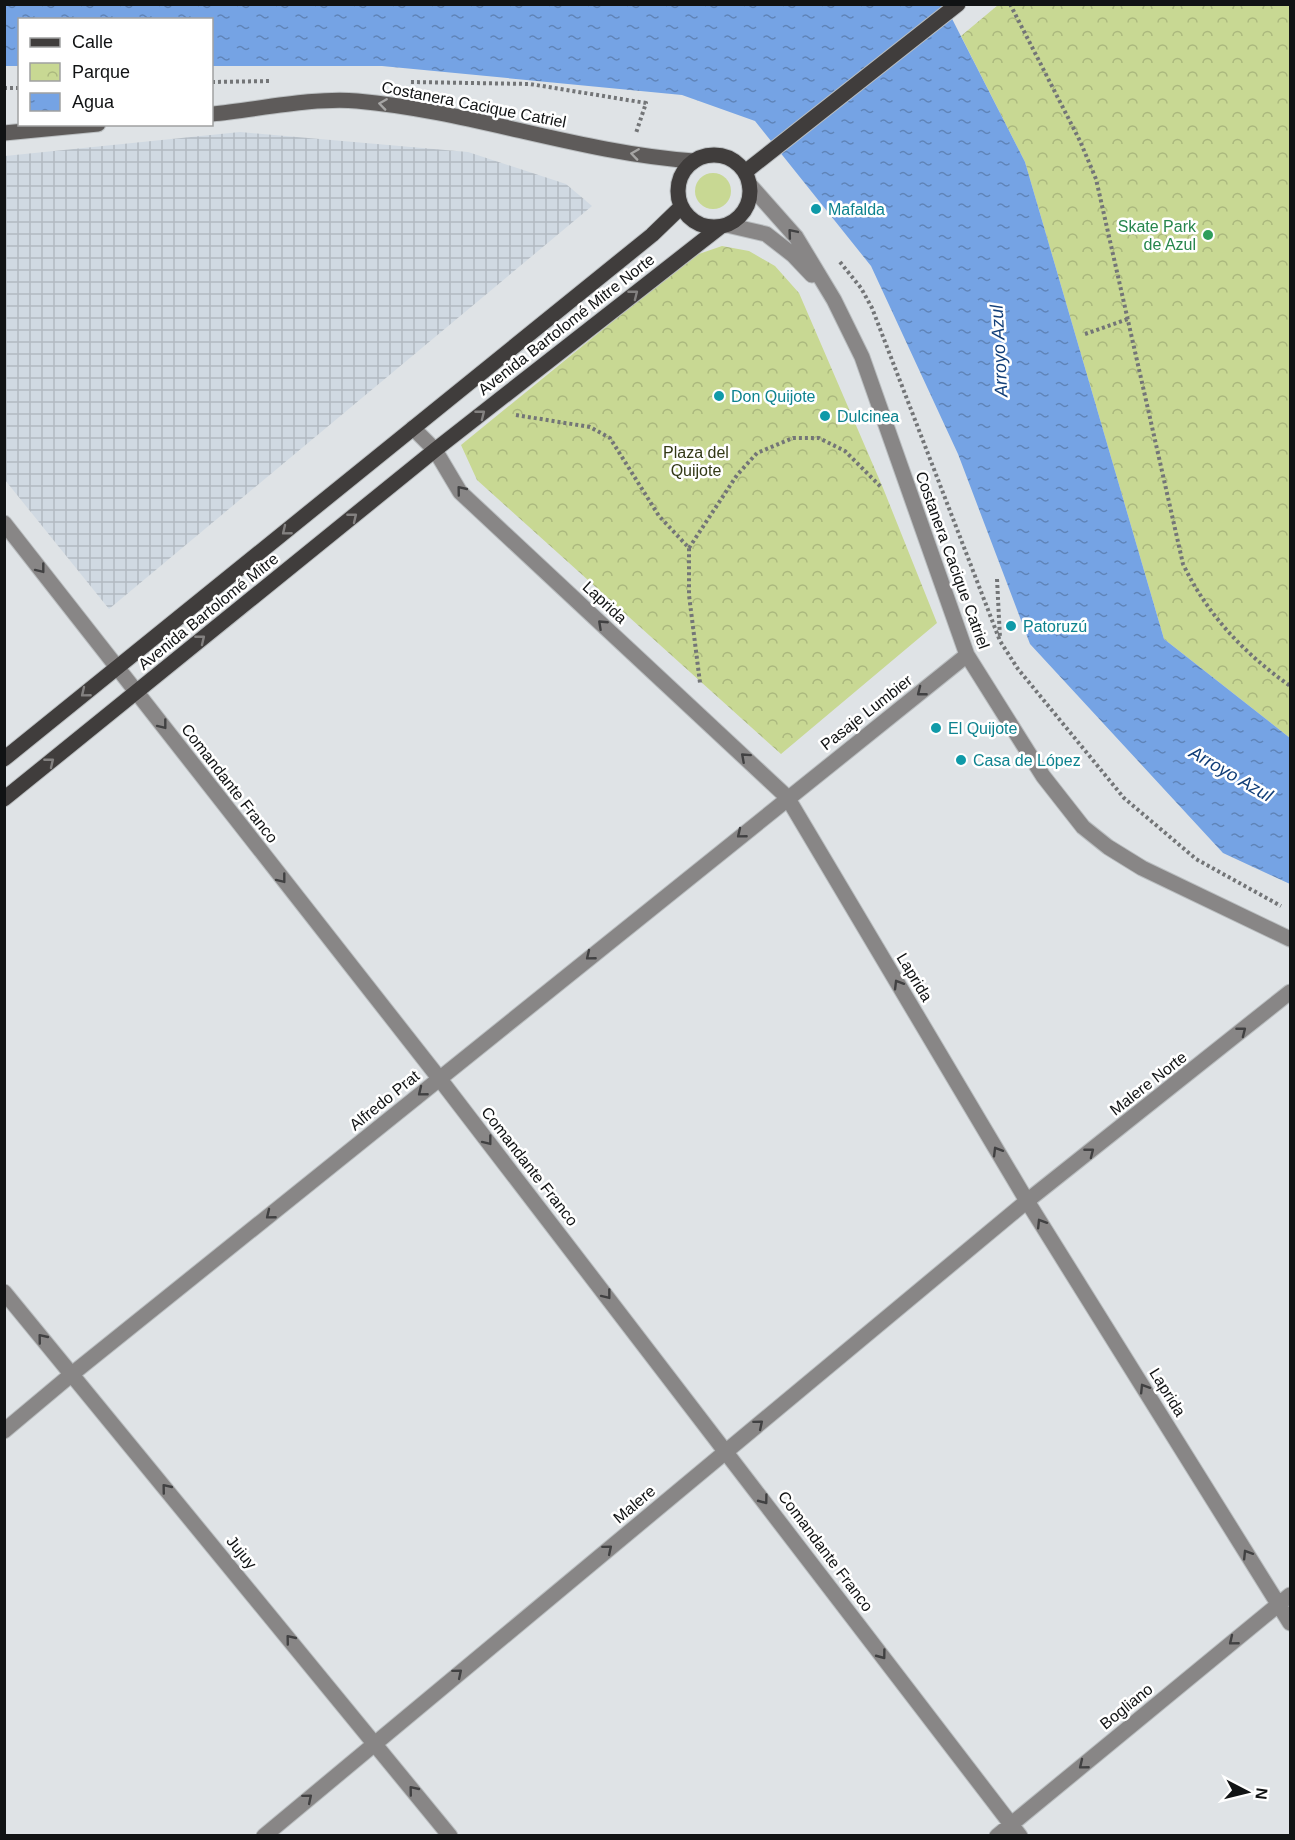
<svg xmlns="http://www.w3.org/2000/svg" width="1295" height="1840" font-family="Helvetica,sans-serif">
<defs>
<pattern id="industrial-grid" width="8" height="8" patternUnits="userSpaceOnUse" patternTransform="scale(1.5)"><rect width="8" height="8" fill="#d0d9e2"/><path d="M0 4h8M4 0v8" fill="none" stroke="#b2b9c1"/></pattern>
<pattern id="park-crowns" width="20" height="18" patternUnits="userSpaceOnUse" patternTransform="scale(1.5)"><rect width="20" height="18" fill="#c8d893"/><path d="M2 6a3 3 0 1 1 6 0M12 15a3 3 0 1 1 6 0" fill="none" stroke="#abb87e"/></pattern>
<pattern id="water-ripples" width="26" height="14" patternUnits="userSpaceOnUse" patternTransform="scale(1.5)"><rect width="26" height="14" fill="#75a3e4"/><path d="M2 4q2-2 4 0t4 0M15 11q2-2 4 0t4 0" fill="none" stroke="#5f84b8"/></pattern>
</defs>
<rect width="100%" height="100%" fill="#dfe3e6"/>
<!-- industrial -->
<path fill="url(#industrial-grid)" d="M240 132 468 152 566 184 592 206 109 609 5 480V156Z"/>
<!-- grass -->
<path fill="#c8d893" d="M695 191a18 18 0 1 1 36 0a18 18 0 1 1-36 0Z"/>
<!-- park -->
<path fill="url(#park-crowns)" d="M998 5H1290V738L1164 639 1025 162 961 36Z
M722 246 749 251 775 266 799 293 883 488 937 623 781 754 477 480 461 445 693 256Z"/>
<!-- water -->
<path fill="url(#water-ripples)" d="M4 5H945L1025 162 1164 639 1290 738V884L1223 853 1030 644 958 454 871 266 755 121 682 95 382 66H212V20H20L19 66H5Z"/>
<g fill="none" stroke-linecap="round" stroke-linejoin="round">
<defs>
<path id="street" d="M749 184 796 237 834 300 862 357 967 655 1043 776 1083 827 1108 847 1142 868 1290 939
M727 225 766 234 793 255 812 275
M413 428 435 450 460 492 787 797 1027 1201 1290 1623
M4 523 439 1078 1020 1836
M4 1292 450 1836
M4 1431 72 1374 967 655
M264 1836 1027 1201 1290 992
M997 1836 1290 1595"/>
<path id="secondary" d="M212 114C255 110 314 97 357 101 471 111 579 153 694 161
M4 133 98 124"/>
<path id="primary" d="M678 191a36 36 0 1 1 72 0a36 36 0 1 1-72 0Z
M745 172 958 4
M4 759 652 235 681 207
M4 799 435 450 720 227"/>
</defs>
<!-- street casing -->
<use href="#street" stroke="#babec0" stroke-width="17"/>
<!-- secondary casing -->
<use href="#secondary" stroke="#babec0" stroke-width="17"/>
<!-- primary casing -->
<use href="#primary" stroke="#babec0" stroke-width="17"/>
<!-- path -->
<path stroke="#737577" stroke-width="4" stroke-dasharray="3 3" stroke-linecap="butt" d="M1010 4 1080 141 1096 179 1183 564C1208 616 1244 653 1290 686
M212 82 271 81
M411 82 530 84 646 103 636 133
M4 88H20
M840 262 861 288 872 308 1000 641 1018 669 1124 798 1196 859 1281 906
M1085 334 1128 319
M516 415 590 427 610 438 659 516 689 548V595L700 683
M689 548 737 475 757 453 793 438H819L845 451 882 488
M997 579 1000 638"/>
<!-- street -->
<use href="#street" stroke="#888686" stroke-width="15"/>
<!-- secondary -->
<use href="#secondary" stroke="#5e5b5a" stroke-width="15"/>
<!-- primary -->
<use href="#primary" stroke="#403d3c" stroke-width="15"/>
</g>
<!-- one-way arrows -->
<defs><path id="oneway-chevron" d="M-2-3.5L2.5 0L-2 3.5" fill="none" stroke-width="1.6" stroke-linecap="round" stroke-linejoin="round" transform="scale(1.5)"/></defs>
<g stroke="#a6a5a4">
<use href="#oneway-chevron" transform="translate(383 104) rotate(-172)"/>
<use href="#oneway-chevron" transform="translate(635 154) rotate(-172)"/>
</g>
<g stroke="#414142">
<use href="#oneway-chevron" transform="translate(792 233) rotate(-130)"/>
<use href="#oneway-chevron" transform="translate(461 490) rotate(-129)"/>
<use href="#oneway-chevron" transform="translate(41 569) rotate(52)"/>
<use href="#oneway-chevron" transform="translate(602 624) rotate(-137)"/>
<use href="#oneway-chevron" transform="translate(921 692) rotate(142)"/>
<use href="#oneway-chevron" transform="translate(163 725) rotate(52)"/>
<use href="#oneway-chevron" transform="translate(745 757) rotate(-138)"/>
<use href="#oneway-chevron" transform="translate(741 834) rotate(141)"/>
<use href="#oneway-chevron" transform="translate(282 879) rotate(52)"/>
<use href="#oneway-chevron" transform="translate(590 956) rotate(141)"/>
<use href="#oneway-chevron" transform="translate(898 984) rotate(-121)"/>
<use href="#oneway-chevron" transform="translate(1242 1031) rotate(-38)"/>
<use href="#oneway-chevron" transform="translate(422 1092) rotate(141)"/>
<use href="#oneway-chevron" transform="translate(488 1141) rotate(52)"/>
<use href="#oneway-chevron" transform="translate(997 1151) rotate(-121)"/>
<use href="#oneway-chevron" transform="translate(1090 1152) rotate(-38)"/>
<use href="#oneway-chevron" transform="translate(270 1215) rotate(141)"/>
<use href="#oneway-chevron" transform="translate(1041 1223) rotate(-122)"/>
<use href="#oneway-chevron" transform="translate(607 1295) rotate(52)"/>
<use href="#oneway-chevron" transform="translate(42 1338) rotate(-129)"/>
<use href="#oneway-chevron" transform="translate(1144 1388) rotate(-122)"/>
<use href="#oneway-chevron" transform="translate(759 1424) rotate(-40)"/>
<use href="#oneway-chevron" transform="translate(166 1488) rotate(-129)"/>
<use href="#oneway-chevron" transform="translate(764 1500) rotate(53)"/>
<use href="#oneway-chevron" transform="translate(608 1549) rotate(-40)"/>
<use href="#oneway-chevron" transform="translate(1247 1554) rotate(-122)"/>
<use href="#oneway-chevron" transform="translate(290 1639) rotate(-129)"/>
<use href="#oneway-chevron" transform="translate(1233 1641) rotate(141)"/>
<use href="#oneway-chevron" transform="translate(882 1655) rotate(53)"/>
<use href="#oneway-chevron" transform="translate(458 1673) rotate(-40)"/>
<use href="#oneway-chevron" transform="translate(1083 1765) rotate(141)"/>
<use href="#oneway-chevron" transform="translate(413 1790) rotate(-129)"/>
<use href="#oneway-chevron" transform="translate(308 1798) rotate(-40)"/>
</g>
<g stroke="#838180">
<use href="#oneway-chevron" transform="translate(634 294) rotate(-38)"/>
<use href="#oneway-chevron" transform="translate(481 414) rotate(-38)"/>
<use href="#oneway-chevron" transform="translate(353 517) rotate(-39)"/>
<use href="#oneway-chevron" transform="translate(286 531) rotate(141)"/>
<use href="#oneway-chevron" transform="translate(201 639) rotate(-39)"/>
<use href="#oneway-chevron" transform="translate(85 693) rotate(141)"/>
<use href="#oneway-chevron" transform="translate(50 762) rotate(-39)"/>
</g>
<!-- markers -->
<g fill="#0f9aa8" stroke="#fff" stroke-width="2">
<circle cx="816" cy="209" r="6"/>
<circle cx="719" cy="396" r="6"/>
<circle cx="825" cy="416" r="6"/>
<circle cx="1011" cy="626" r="6"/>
<circle cx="936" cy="728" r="6"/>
<circle cx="961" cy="760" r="6"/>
</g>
<circle fill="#2e9e5b" stroke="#fff" stroke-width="2" cx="1208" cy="235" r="6"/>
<g text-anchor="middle" stroke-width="5" stroke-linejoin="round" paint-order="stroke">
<!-- street labels -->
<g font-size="16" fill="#111314" stroke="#fff">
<text transform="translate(474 104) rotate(11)" y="6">Costanera Cacique Catriel</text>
<text transform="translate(566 324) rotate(-38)" y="6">Avenida Bartolomé Mitre Norte</text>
<text transform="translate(953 560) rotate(70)" y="6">Costanera Cacique Catriel</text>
<text transform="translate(605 602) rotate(43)" y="6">Laprida</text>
<text transform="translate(208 611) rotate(-39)" y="6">Avenida Bartolomé Mitre</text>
<text transform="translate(866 712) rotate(-38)" y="6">Pasaje Lumbier</text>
<text transform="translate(230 783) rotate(52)" y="6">Comandante Franco</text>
<text transform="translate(915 977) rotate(59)" y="6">Laprida</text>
<text transform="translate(1148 1083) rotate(-38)" y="6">Malere Norte</text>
<text transform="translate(384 1100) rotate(-39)" y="6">Alfredo Prat</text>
<text transform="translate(530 1166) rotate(52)" y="6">Comandante Franco</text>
<text transform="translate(1168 1392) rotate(58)" y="6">Laprida</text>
<text transform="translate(634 1504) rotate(-40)" y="6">Malere</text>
<text transform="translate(826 1551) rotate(53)" y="6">Comandante Franco</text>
<text transform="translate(242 1552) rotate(51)" y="6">Jujuy</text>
<text transform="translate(1126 1706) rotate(-39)" y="6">Bogliano</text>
</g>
<!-- culture labels -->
<g font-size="16" fill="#0d838f" stroke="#fff" text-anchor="start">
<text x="828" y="215">Mafalda</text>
<text x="731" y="402">Don Quijote</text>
<text x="837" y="422">Dulcinea</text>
<text x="1023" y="632">Patoruzú</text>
<text x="948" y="734">El Quijote</text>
<text x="973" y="766">Casa de López</text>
</g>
<!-- leisure labels -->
<g font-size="16" fill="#27864d" stroke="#fff" text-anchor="end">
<text x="1196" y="232">Skate Park<tspan x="1196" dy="18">de Azul</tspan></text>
</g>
<!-- park labels -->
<g font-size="16" fill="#333916" stroke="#fff">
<text x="696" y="458">Plaza del<tspan x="696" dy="18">Quijote</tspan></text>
</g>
<!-- water labels -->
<g font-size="18" font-style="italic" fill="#123f79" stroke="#fff">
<text transform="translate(999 351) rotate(-93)" y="6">Arroyo Azul</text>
<text transform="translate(1231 774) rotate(30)" y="6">Arroyo Azul</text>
</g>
</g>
<!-- border -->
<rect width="1295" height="1840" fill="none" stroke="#111314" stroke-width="12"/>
<!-- legend -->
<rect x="18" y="18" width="195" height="108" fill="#ffffff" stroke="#a0a1a1" stroke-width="1.5"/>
<rect x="30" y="38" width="30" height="9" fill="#403d3c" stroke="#a0a1a1" stroke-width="1.5"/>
<text x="72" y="48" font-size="18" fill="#111314">Calle</text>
<rect x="30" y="63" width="30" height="18" fill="url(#park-crowns)" stroke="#a0a1a1" stroke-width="1.5"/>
<text x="72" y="78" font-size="18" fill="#111314">Parque</text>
<rect x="30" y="93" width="30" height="18" fill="url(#water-ripples)" stroke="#a0a1a1" stroke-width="1.5"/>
<text x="72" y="108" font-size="18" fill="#111314">Agua</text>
<!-- north arrow -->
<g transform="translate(1247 1792) rotate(97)" stroke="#ffffff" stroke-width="4.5" paint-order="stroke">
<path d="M0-4.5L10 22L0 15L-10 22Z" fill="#111314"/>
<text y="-9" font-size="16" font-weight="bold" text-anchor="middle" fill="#111314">N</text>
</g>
</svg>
